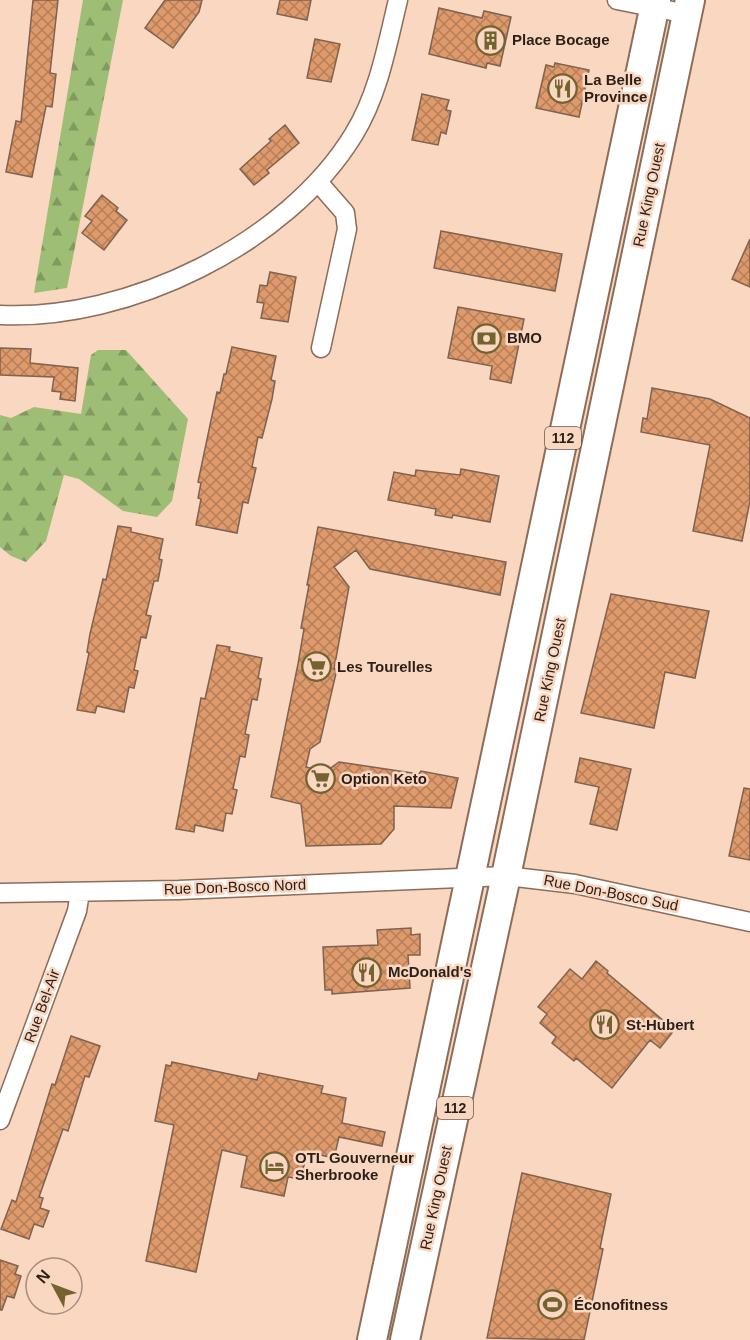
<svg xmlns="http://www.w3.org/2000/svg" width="750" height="1340" font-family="Helvetica,sans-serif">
<defs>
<pattern id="forest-firs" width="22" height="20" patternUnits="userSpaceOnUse" patternTransform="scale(1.5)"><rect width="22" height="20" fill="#9ebe75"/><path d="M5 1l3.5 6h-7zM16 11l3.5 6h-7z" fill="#819a5f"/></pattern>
<pattern id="building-cross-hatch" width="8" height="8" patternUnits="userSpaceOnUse" patternTransform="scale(1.5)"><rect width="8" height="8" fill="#df9a6c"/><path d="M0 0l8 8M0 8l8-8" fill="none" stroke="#b57d58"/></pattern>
</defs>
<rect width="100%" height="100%" fill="#f9d7c1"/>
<!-- forest -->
<path fill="url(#forest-firs)" d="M83 0H123L67 288 34 293Z
M98 350H126L188 419 172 501 157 517 123 511 79 479 64 475 46 541 26 562 11 556 0 547V415L11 418 34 407 81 414 91 355Z"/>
<!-- building -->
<path fill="url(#building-cross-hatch)" stroke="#7f624f" stroke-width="1.5" d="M33 0H58L50 73 56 74 52 107 46 106 32 177 6 172 16 121 21 122Z
M165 0H202L199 12 173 48 145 28Z
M280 0H311L307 20 277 14Z
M439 8 482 18 484 11 511 17 500 66 487 63 486 68 429 54Z
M315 39 340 44 331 82 307 78Z
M555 63 589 70 579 117 536 108 546 65 554 67Z
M422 94 449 100 446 110 451 111 446 134 441 132 438 145 412 140Z
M285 125 299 143 267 170 269 173 254 185 240 169 271 141 269 139Z
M102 195 118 208 116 211 127 220 104 250 82 233 92 221 85 216Z
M441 231 562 254 555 291 434 268Z
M750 239V287L732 279Z
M270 272 296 277 288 322 261 318 264 303 257 302 260 285 267 286Z
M458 307 524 319 511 383 490 379 492 366 448 358Z
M232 347 276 356 271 380 275 381 272 399 262 438 258 437 252 467 256 468 248 503 243 502 237 533 196 525 201 499 198 498 201 483 198 482 217 392 220 393 224 374H226Z
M0 348 31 349 30 363 78 368 75 401 60 399 61 392 52 391 54 377 0 375Z
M652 388 710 399 750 418V501L742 541 693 531 710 445 641 432 643 418 647 419Z
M461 469 499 476 490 522 453 515 452 518 435 515 436 509 388 500 394 472 415 476 416 470 460 475Z
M118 526 131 528V532L163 539 159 559 162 560 158 581H154L146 615 151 616 146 638 141 637 134 670 138 671 134 688 129 687 124 712 97 706 95 713 77 710 89 653 87 652 90 634 103 579 106 580Z
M318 527 506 562 500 595 370 569 356 550 334 567 349 587 334 669H337L320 742 310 749 306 767 325 772 339 762 419 774 421 771 458 778 451 808 394 806V829L381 844 306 846 301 804 271 797 298 664 304 629 301 628 309 585H307Z
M611 594 709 611 695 678 665 672 654 728 581 713Z
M217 645 230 647 229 651 262 658 258 678 261 679 257 700 252 699 245 734 249 735 245 757 240 756 233 789 237 790 232 814 226 813 223 831 195 825 194 832 176 829 201 698 205 699Z
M580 758 631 769 617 830 590 824 599 787 575 782Z
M744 788 750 789V860L729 856Z
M411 928V935L420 934V955H408L410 988 332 994V990H325L323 947 378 945 377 930Z
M596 961 608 971 607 973 671 1027 668 1030 672 1033 660 1048 650 1040 612 1088 576 1058 574 1061 552 1043 556 1037 540 1023 547 1014 538 1007 570 969 582 979Z
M71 1036 100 1046 89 1077 85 1076 68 1131 63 1129 39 1197 43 1198 40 1208 49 1211 43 1227 34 1224 29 1239 1 1229 12 1200 16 1202 52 1084 55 1085Z
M172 1062 257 1080 259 1073 323 1086 321 1093 346 1098 342 1123 385 1132 382 1146 339 1137 334 1158 307 1152 301 1179 288 1177 284 1196 241 1187 247 1156 222 1150 196 1272 146 1261 174 1125 155 1121 166 1065 171 1066Z
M522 1173 611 1194 600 1248 603 1249 584 1340 487 1338Z
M0 1260 18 1266 15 1274 21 1276 14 1298 7 1296 2 1310H0Z"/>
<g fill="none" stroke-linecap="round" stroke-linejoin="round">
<defs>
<path id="street" d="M617 0 687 14
M318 182 345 213 347 229 321 348
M0 315C128 321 287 244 354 134 379 93 387 45 398 0
M0 893 179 890 506 876 575 884 750 922
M0 1120 77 911 80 892"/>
<path id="primary" d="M372 1340 656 0
M405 1340 506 876 690 0"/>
</defs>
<!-- street casing -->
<use href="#street" stroke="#8b6d5a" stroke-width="21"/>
<!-- primary casing -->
<use href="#primary" stroke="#8b6d5a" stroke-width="32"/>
<!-- street -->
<use href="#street" stroke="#fff" stroke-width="18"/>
<!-- primary -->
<use href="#primary" stroke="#fff" stroke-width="28"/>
</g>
<!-- icons -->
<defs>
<symbol id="building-ring" viewBox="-11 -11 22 22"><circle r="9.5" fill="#f9d7c1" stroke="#736331" stroke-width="1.5"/><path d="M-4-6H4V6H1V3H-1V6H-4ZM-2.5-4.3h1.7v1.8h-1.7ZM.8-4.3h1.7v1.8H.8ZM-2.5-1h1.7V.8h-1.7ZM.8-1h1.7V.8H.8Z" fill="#736331"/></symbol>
<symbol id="restaurant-ring" viewBox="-11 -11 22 22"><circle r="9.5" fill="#f9d7c1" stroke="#736331" stroke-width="1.5"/><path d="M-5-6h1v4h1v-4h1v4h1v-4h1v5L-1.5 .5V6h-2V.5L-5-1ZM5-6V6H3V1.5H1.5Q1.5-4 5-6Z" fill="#736331"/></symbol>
<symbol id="bank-ring" viewBox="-11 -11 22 22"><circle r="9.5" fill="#f9d7c1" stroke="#736331" stroke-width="1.5"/><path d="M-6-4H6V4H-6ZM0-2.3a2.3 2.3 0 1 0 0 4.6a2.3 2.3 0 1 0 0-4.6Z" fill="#736331"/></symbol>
<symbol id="supermarket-ring" viewBox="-11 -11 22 22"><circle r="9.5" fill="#f9d7c1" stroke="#736331" stroke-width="1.5"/><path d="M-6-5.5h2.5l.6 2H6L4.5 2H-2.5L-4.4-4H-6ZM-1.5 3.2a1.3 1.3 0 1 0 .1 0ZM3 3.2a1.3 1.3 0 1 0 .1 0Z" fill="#736331"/></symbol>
<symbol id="hotel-ring" viewBox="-11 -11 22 22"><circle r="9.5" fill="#f9d7c1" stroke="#736331" stroke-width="1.5"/><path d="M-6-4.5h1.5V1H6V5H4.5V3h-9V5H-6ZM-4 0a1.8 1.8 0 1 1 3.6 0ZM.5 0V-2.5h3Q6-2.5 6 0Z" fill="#736331"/></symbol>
<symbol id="stadium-ring" viewBox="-11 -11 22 22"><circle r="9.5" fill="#f9d7c1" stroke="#736331" stroke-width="1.5"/><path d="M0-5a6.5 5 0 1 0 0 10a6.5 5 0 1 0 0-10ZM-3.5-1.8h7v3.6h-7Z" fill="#736331"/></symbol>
</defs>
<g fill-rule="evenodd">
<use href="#building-ring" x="474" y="24" width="33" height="33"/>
<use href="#restaurant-ring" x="546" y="72" width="33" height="33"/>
<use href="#bank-ring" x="470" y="322" width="33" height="33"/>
<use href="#supermarket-ring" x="300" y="650" width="33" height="33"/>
<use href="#supermarket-ring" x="304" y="762" width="33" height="33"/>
<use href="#restaurant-ring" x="350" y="956" width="33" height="33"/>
<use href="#restaurant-ring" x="588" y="1008" width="33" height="33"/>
<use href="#hotel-ring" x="258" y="1150" width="33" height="33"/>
<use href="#stadium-ring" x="536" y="1288" width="33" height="33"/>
</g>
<g text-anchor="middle" stroke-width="5" stroke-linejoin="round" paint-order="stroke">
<!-- shield labels -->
<g fill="#f9d7c1" stroke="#6a564a" stroke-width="1.5">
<rect x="545" y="427" width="36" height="22" rx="4.5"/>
<rect x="437" y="1097" width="36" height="22" rx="4.5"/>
</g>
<g font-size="14" font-weight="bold" fill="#2c1f17">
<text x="563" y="443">112</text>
<text x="455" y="1113">112</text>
</g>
<!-- poi labels -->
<g font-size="15" font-weight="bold" fill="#2c1f17" stroke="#f9d7c1" text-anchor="start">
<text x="512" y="45">Place Bocage</text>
<text x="584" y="85">La Belle<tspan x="584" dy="17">Province</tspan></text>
<text x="507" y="343">BMO</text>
<text x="337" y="672">Les Tourelles</text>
<text x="341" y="784">Option Keto</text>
<text x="388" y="977">McDonald's</text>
<text x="626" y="1030">St-Hubert</text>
<text x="295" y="1163">OTL Gouverneur<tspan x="295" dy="17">Sherbrooke</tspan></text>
<text x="574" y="1310">Éconofitness</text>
</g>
<!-- street labels -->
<g font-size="15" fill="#2c1f17" stroke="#f9d7c1">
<text transform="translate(649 195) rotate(-78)" y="5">Rue King Ouest</text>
<text transform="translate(550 670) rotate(-78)" y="5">Rue King Ouest</text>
<text transform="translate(235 887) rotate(-2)" y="5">Rue Don-Bosco Nord</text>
<text transform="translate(611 893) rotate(11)" y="5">Rue Don-Bosco Sud</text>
<text transform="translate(42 1006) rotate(-70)" y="5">Rue Bel-Air</text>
<text transform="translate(436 1198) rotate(-78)" y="5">Rue King Ouest</text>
</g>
</g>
<!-- north arrow -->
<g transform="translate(54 1286) rotate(311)"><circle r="28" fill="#f9d7c1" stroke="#a78d7d" stroke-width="1.5"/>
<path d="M0-4.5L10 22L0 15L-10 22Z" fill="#736331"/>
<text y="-9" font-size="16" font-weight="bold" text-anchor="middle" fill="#2c1f17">N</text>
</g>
</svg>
